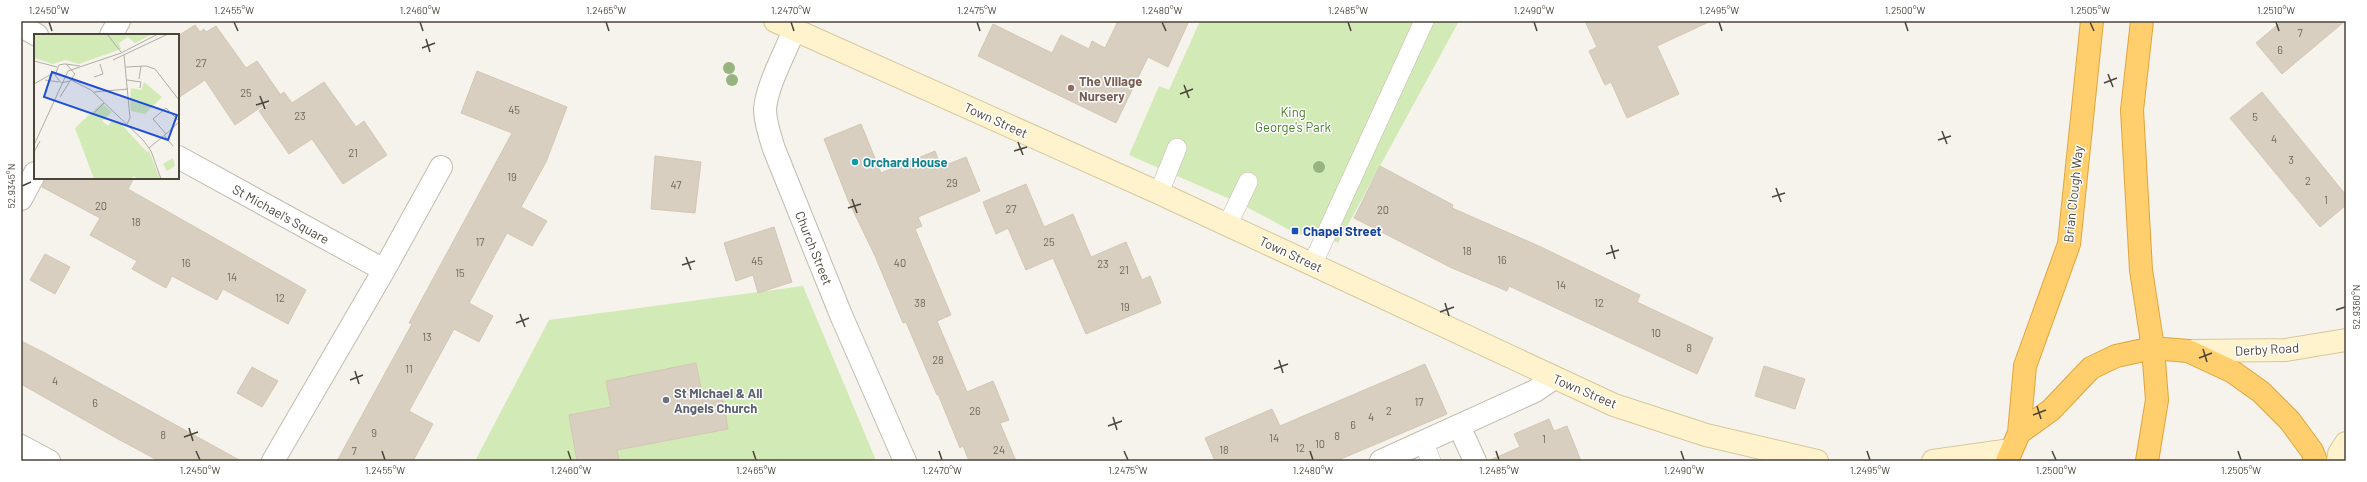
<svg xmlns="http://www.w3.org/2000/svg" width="2367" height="482" font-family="Barlow,sans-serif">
<rect width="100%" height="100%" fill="#f6f3ec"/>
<!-- green -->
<path fill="#d2eab5" d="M1200 21H1459L1338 243 1314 232 1299 235 1239 203 1129 155 1159 86 1169 90Z
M803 286 875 458 873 461H475L549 320Z"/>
<!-- building -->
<path fill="#d8cfc1" stroke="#d3c7b4" d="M1118 21H1189L1168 67 1148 57 1116 123 978 56 993 24 1052 53 1061 35 1089 49 1092 41 1105 48Z
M1585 21H1711L1657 46 1679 94 1627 118 1611 82 1605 85 1589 51 1597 47Z
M2282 21H2345L2282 74 2256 43Z
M195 25 200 32 204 29 206 32 216 26 246 68 257 61 280 94 235 125 205 80 178 98V36Z
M477 71 567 107 546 162 521 207 547 221 532 246 507 233 469 303 493 316 479 342 454 329 409 411 433 424 413 461H337L412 324 409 323 512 133 461 113Z
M324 82 356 127 364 121 387 155 343 184 312 139 289 154 259 111 284 92 292 103Z
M2262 92 2346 195V205L2320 227 2230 118Z
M861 124 881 173 935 151 941 167 966 157 980 191 918 217 922 226 915 229 951 315 937 321 967 392 993 381 1009 420 1000 423 1016 461H969L963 446 960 448 938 394 937 395 906 322 903 323 875 256 848 200 824 139Z
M655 156 701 162 695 213 651 209Z
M1380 166 1453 205 1452 208 1541 247 1640 295 1637 302 1713 338 1697 374 1509 286 1507 291 1452 268 1354 218Z
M46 178H134L128 189 306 290 288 324 223 289 217 300 172 276 166 288 132 269 137 261 90 235 100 218 42 187Z
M1026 184 1044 227 1073 214 1091 257 1126 242 1142 280 1150 276 1161 303 1086 334 1053 258 1026 270 1008 228 996 234 983 202Z
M774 227 792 282 758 293 753 275 736 281 724 243Z
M45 254 70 267 55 294 30 280Z
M21 341 45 353 241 461H159L118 439 21 384Z
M696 363 702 393 721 390 728 429 617 450 619 461H577L569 415 611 407 606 381Z
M1425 364 1447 414 1336 461H1215L1205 438 1272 409 1280 426Z
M1764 366 1805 379 1795 409 1755 396Z
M252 367 278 381 262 407 237 393Z
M1549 419 1554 431 1567 426 1581 461H1488L1520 447 1514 434Z"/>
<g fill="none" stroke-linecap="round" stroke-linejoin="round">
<defs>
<path id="lane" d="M1159 193 1177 148
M1228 224 1248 182
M1312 265 1424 21
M1424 443 1431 461"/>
<path id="street" d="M21 26 37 35
M794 30C785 53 767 85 765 109 765 122 770 136 774 149L841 315 905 461
M111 35 119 21
M178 157 384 270 273 461
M21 199 35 173
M384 270 441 167
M1459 426 1475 461
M21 446 49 461
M1381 461 1535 391 1554 378"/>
<path id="secondary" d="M775 21 1159 193 1614 405 1706 435 1817 461
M2188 351 2286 350 2346 340
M1933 461 2011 450
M2338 461 2339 454 2346 443"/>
<path id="highway" d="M2142 21 2132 110 2141 270 2153 348 2157 400 2147 461
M2019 433 2025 366 2069 244 2092 21
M2007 461 2019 433 2051 410 2091 368 2116 356 2153 348 2188 351 2233 372 2261 392 2290 421 2312 451 2316 461"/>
</defs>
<!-- lane casing -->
<use href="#lane" stroke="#c2bbae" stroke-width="20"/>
<!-- street casing -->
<use href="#street" stroke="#c2bbae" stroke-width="24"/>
<!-- secondary casing -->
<use href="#secondary" stroke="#d6c79b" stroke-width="24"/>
<!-- highway casing -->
<use href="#highway" stroke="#e0a43c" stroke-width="24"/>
<!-- lane -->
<use href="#lane" stroke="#fff" stroke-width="19"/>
<!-- street -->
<use href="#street" stroke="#fff" stroke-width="22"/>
<!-- secondary -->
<use href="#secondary" stroke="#fff3cd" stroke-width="22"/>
<!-- highway -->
<use href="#highway" stroke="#ffcf6e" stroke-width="22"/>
</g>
<!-- trees -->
<g fill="#97b381">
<circle cx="729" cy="68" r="6"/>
<circle cx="732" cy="80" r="6"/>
<circle cx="1319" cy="167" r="6"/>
</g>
<!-- ticks -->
<path fill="none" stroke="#4b4439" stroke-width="1.5" d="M49 22 52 31M234 22 238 31M420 22 423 31M606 22 609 31M791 22 794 31M977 22 980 31M1162 22 1166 31M1348 22 1351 31M1534 22 1537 31M1719 22 1722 31M1905 22 1908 31M2090 22 2094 31M2276 22 2279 31M426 39 430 52M422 48 435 43M2108 74 2113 87M2104 83 2117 78M1184 85 1189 98M1180 94 1193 89M260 96 265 109M256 105 269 101M1942 131 1947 144M1938 140 1951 136M1018 142 1023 155M1014 151 1027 147M22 186 31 182M1776 188 1781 202M1772 197 1785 193M852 199 857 213M848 208 861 204M1611 245 1615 259M1606 254 1619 250M686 257 691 270M682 265 695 261M1445 303 1449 316M2336 310 2345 307M1440 312 1454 307M520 314 525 327M516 323 529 318M2203 349 2207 362M2199 358 2212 353M1279 360 1283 373M1274 369 1288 364M355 371 359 384M350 380 363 375M2037 406 2041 419M2033 415 2046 410M1113 417 1117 430M1108 426 1122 421M189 428 193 441M184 437 198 432M196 451 200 460M382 451 385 460M568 451 571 460M753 451 756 460M939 451 942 460M1124 451 1128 460M1310 451 1313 460M1496 451 1499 460M1681 451 1684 460M1867 451 1870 460M2052 451 2056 460M2238 451 2241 460"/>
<!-- markers -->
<circle fill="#8d6e63" stroke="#fff" stroke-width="1.5" cx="1071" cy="88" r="4"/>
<circle fill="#0f9aa8" stroke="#fff" stroke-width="1.5" cx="855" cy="162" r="4"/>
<rect fill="#1a4fb4" stroke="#fff" stroke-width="1.5" x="1291" y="227" width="8" height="8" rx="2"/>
<circle fill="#6b7280" stroke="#fff" stroke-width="1.5" cx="666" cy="400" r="4"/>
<g text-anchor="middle" stroke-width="3" stroke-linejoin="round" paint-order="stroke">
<!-- number labels -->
<g font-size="11" fill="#6e675b">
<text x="2300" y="37">7</text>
<text x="2280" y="54">6</text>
<text x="201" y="67">27</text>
<text x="246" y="97">25</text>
<text x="514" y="114">45</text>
<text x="300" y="120">23</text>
<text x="2255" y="121">5</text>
<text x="2274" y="143">4</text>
<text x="353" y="157">21</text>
<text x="2291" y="164">3</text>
<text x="512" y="181">19</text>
<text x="2308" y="185">2</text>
<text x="952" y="187">29</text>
<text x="676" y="189">47</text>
<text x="2326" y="204">1</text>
<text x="101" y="210">20</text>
<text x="1011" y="213">27</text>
<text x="1383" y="214">20</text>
<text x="136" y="226">18</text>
<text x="480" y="246">17</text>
<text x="1049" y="246">25</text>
<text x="1467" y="255">18</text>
<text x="1502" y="264">16</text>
<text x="757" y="265">45</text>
<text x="186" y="267">16</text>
<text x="900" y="267">40</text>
<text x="1103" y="268">23</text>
<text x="1124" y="274">21</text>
<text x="460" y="277">15</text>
<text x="232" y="281">14</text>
<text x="1561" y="289">14</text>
<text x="280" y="302">12</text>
<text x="920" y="307">38</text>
<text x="1599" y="307">12</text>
<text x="1125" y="311">19</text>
<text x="1656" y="337">10</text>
<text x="427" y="341">13</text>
<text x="1689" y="352">8</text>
<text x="938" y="364">28</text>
<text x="409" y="373">11</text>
<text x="55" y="385">4</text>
<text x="1419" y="406">17</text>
<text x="95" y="407">6</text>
<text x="975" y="415">26</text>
<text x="1389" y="415">2</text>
<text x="1371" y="421">4</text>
<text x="1353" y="429">6</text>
<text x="374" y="437">9</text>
<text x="163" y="439">8</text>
<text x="1337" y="440">8</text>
<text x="1274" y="442">14</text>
<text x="1544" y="443">1</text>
<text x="1320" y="448">10</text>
<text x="1300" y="452">12</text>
<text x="999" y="454">24</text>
<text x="1224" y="454">18</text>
<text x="354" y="455">7</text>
</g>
<!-- education labels -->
<g font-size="13" font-weight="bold" fill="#785e54" stroke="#fff" text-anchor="start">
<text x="1079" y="86">The Village<tspan x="1079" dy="15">Nursery</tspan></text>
</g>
<!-- park labels -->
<g font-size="13" fill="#4a7f2a" stroke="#fff">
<text x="1293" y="117">King<tspan x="1293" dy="15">George's Park</tspan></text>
</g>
<!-- street labels -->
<g font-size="13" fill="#4b4439" stroke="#fff">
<text transform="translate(996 120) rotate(24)" y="5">Town Street</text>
<text transform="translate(2073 194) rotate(-84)" y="5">Brian Clough Way</text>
<text transform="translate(281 214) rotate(29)" y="5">St Michael's Square</text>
<text transform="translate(814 248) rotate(68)" y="5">Church Street</text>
<text transform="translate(1291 254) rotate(25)" y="5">Town Street</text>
<text transform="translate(2267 349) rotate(-3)" y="5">Derby Road</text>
<text transform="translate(1585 391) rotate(23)" y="5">Town Street</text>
</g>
<!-- culture labels -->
<g font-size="13" font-weight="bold" fill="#0d838f" stroke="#fff" text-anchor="start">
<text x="863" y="167">Orchard House</text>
</g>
<!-- transit labels -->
<g font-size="13" font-weight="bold" fill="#164399" stroke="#fff" text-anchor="start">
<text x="1303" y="236">Chapel Street</text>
</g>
<!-- worship labels -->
<g font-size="13" font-weight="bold" fill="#5b616d" stroke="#fff" text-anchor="start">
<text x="674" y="398">St Michael &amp; All<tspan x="674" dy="15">Angels Church</tspan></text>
</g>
</g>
<!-- overview -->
<g transform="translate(34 34)">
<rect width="145" height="145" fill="#f6f3ec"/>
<path d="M0 0H119L101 9 94 3 85 9 87 15 45 30 31 26 19 30 0 24ZM110 48 128 63 111 80 97 77 96 66 97 54 107 56ZM68 69 78 78 68 87 74 92 79 86 86 89 113 118 115 117 126 145H103L100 142 96 145H60L41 94ZM139 124 141 132 133 137 129 130Z" fill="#d2eab5"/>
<path fill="none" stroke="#b2ada4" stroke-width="1" d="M73 0 87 18M90 21 96 84 93 90M79 26 134 0M0 27 23 33M32 30 41 40 36 47 27 49 21 41 25 31 30 30H32L46 32M92 33 112 32 121 35 145 66M60 43 69 40 66 30M105 45 107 32M11 46 25 48M37 46 57 56 109 106 117 117 127 145M93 46 107 48 106 54M0 50 21 38M60 58 94 55M26 63 36 47M59 80 70 69M145 87 132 74 119 85 132 100 145 88M130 101 139 112M0 111 34 37 87 19 124 0M115 114 132 100M0 118 6 107"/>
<path fill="#1d4ed8" fill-opacity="0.15" stroke="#1d4ed8" stroke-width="2" d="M18 38 143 81 134 106 10 63Z"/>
<rect width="145" height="145" fill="none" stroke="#4b4439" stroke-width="2"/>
</g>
<!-- border -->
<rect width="2367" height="482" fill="none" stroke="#ffffff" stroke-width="44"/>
<rect x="22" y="22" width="2323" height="438" fill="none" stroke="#4b4439" stroke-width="1.5"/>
<g font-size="10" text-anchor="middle" fill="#4b4439">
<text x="49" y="14">1.2450°W</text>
<text x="234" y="14">1.2455°W</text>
<text x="420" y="14">1.2460°W</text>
<text x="606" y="14">1.2465°W</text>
<text x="791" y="14">1.2470°W</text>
<text x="977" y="14">1.2475°W</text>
<text x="1162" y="14">1.2480°W</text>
<text x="1348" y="14">1.2485°W</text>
<text x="1534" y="14">1.2490°W</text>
<text x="1719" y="14">1.2495°W</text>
<text x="1905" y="14">1.2500°W</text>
<text x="2090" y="14">1.2505°W</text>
<text x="2276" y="14">1.2510°W</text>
<text transform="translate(11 186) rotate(-90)" y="4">52.9345°N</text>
<text transform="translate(2356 307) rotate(-90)" y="4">52.9360°N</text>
<text x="200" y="474">1.2450°W</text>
<text x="385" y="474">1.2455°W</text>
<text x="571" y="474">1.2460°W</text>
<text x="756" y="474">1.2465°W</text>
<text x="942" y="474">1.2470°W</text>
<text x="1128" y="474">1.2475°W</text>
<text x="1313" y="474">1.2480°W</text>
<text x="1499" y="474">1.2485°W</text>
<text x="1684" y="474">1.2490°W</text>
<text x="1870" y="474">1.2495°W</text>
<text x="2056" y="474">1.2500°W</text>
<text x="2241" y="474">1.2505°W</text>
</g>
</svg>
